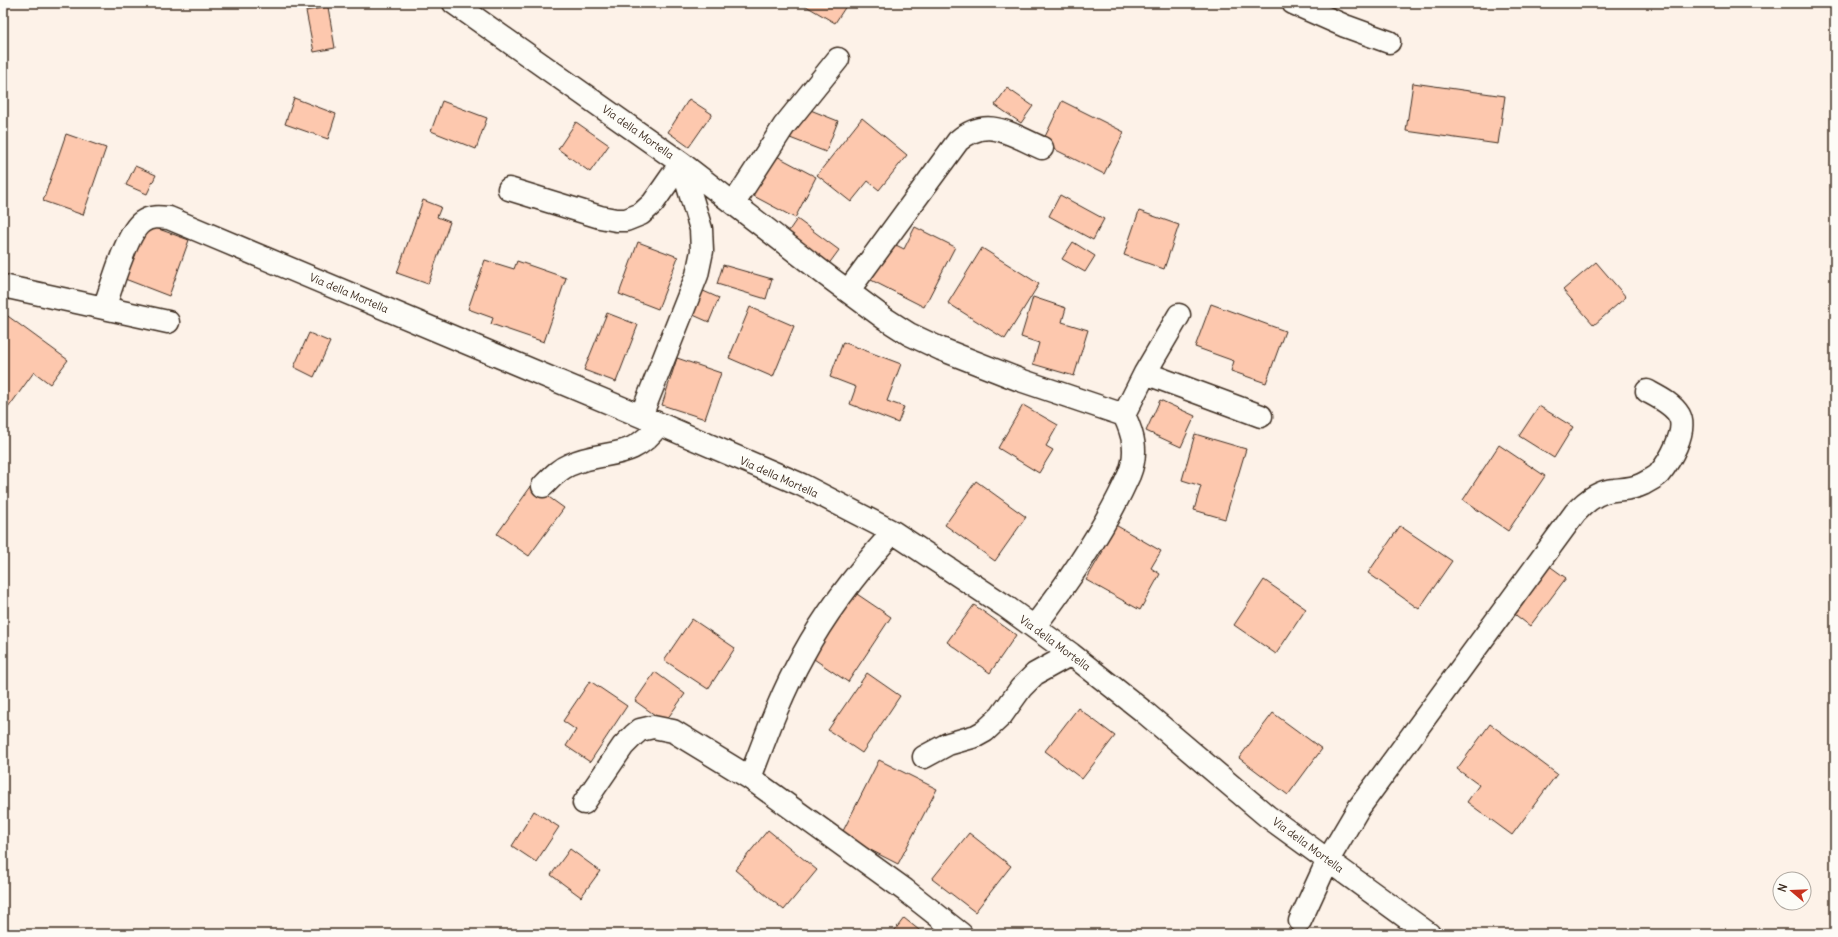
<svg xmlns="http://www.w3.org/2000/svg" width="1838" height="937" font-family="Delius,sans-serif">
<rect width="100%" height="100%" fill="#fdf2e8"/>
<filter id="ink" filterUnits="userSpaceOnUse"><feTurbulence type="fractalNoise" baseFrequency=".025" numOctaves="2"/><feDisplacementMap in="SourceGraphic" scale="8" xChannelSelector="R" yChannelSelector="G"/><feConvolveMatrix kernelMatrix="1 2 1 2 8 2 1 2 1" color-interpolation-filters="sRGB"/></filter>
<g filter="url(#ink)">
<!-- building -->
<path fill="#fdc8ae" stroke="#3b2a1e" d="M808 3H848L835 23 806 6Z
M328 7 335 48 314 52 306 11Z
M1413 83 1505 96 1498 144 1406 131Z
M1007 88 1033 106 1021 123 995 105Z
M294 98 336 114 328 139 285 124Z
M689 99 712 114 689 147 668 132Z
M442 101 487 118 476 149 431 131Z
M1062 101 1124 132 1104 174 1042 143Z
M803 107 838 121 826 152 790 138Z
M862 118 907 155 879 190 868 181 851 202 817 175Z
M576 122 609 145 590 172 558 149Z
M66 134 106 148 83 215 43 201Z
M769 152 816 177 795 218 748 193Z
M135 166 156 175 147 194 126 185Z
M1060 195 1104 219 1093 240 1049 216Z
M423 200 441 207 437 217 450 222 428 284 397 273Z
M1139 211 1179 225 1164 269 1124 255Z
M797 219 839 250 828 265 786 235Z
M145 224 189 240 169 296 125 279Z
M915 227 955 247 924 307 871 280 890 242 904 249Z
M638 242 678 257 658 309 619 294Z
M1073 242 1095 256 1085 272 1062 259Z
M982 248 1039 284 1005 339 948 303Z
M485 260 514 269 517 261 566 278 544 342 491 324 493 318 468 309Z
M1596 262 1626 297 1594 325 1563 290Z
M723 265 772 279 766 299 717 284Z
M701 290 719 298 709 322 691 314Z
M1033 297 1066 308 1062 322 1088 330 1074 376 1033 364 1039 343 1021 337Z
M1211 304 1285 331 1266 383 1231 371 1234 361 1195 347Z
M750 307 794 326 773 377 729 358Z
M607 313 638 325 616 382 584 370Z
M5 314 68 360 50 384 34 372 3 415V317Z
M309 333 330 342 314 377 294 367Z
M843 342 901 364 887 401 904 407 898 423 850 404 856 387 830 377Z
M677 358 721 373 705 419 662 405Z
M1160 400 1195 416 1181 447 1146 431Z
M1023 405 1058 425 1046 446 1053 450 1039 473 998 448Z
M1539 406 1573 427 1554 458 1519 436Z
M1195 434 1246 449 1225 519 1194 510 1201 486 1182 480Z
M1499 445 1545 476 1508 531 1463 500Z
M976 481 1026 517 995 561 945 525Z
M532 485 564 508 529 556 497 534Z
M1112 523 1161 551 1151 568 1160 574 1140 610 1086 580 1103 551 1098 548Z
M1400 526 1452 561 1419 609 1368 573Z
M1544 562 1566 578 1530 626 1508 609Z
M1264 580 1306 609 1276 654 1234 625Z
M851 590 891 617 848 682 808 655Z
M974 605 1016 635 990 673 947 642Z
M692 619 735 648 708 689 664 660Z
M655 672 685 694 665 722 635 701Z
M867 673 900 696 862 753 828 730Z
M590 681 627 706 590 762 566 746 576 730 563 721Z
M1078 708 1115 736 1082 779 1045 751Z
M1273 713 1322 749 1288 795 1239 758Z
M1490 724 1557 774 1512 835 1467 802 1479 785 1457 769Z
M879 760 937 789 898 864 841 835Z
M534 811 559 827 536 862 512 846Z
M768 830 817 870 784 910 735 870Z
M969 833 1011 866 975 912 932 879Z
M570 849 600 871 581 897 551 875Z
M904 918 924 934H892Z"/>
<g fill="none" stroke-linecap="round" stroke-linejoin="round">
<defs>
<path id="street" d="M454 3 681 163 701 229 702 251 697 275 641 416
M1293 3 1345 26 1389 42
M509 189 600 217 616 220H626L641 214 653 203 681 163 826 275 884 318 909 334 941 349 1020 380 1124 415C1134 436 1138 453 1129 475 1105 529 1070 580 1034 627
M734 203 784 126 838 59
M3 286 168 322
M848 291 958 141C988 115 1011 135 1042 148
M104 308C112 287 126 233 142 222 150 216 159 217 169 218L641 416 802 485 893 532 1005 606 1071 654 1143 711 1267 816 1429 934
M1145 373 1261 416
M1124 415 1145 373 1179 315
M543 486C551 478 559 469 569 465 606 448 631 463 659 424
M924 757 948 744 976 736 985 731 1001 716 1021 688 1035 674 1071 654
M750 778C766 736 781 694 803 655 827 610 859 570 893 532
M584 803 623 746 634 735 640 730 653 727 673 731 750 778 905 890 961 934
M1300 921 1328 860 1358 809 1575 513C1585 502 1598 491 1614 490 1624 489 1633 489 1643 484 1648 481 1655 478 1659 474 1669 462 1688 431 1679 415 1673 404 1658 397 1647 391"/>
</defs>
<!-- street casing -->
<use href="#street" stroke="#3b2a1e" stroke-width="25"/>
<!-- street -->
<use href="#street" stroke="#fdfcf7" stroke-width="22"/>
</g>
</g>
<g text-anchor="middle" stroke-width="3" stroke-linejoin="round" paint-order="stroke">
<!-- street labels -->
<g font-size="11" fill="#3b2a1e" stroke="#fdfcf7">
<text transform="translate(638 132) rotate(35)" y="4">Via della Mortella</text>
<text transform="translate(349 293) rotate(23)" y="4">Via della Mortella</text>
<text transform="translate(779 477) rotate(24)" y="4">Via della Mortella</text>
<text transform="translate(1055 643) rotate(36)" y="4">Via della Mortella</text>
<text transform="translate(1308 845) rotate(36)" y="4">Via della Mortella</text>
</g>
</g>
<!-- margin -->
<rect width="1838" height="937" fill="none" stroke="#fdfcf7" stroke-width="16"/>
<rect x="8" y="8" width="1822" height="921" fill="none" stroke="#3b2a1e" stroke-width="1.5" filter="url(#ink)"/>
<!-- north arrow -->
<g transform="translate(1792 891) rotate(289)"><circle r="19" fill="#fdfcf7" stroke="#afa8a0"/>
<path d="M0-3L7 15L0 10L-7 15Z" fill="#c8321e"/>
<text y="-6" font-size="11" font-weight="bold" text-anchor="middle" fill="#3b2a1e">N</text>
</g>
</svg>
